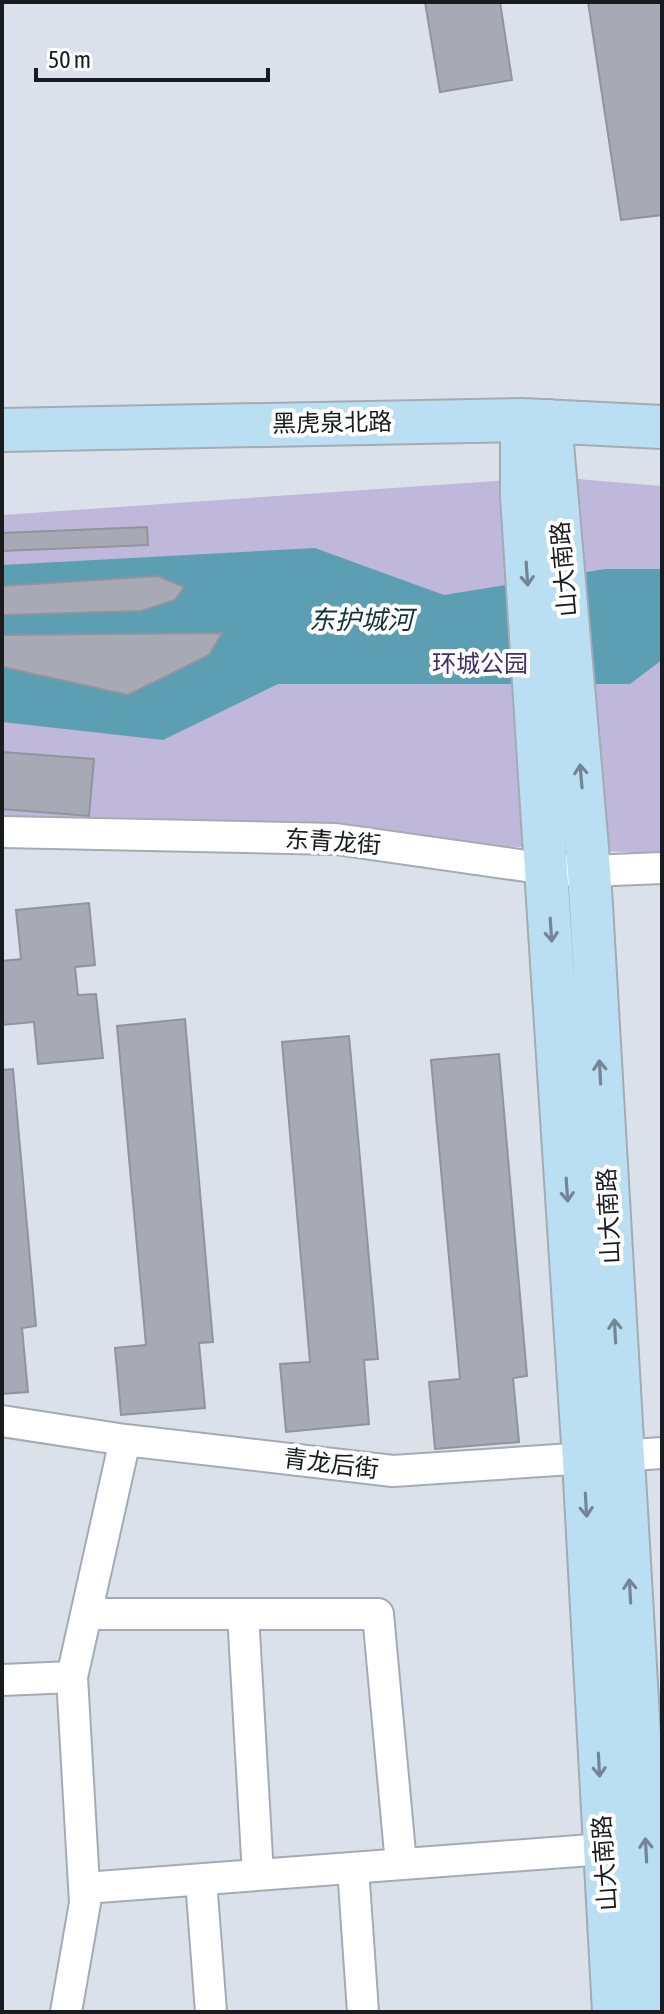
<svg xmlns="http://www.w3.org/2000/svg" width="664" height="2014" font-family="'Asap Condensed','Noto Sans SC',sans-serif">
<rect width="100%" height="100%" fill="#dbe1eb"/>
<!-- green -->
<path fill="#c0b8db" d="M553 477 662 486V854L174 830 2 834V515Z"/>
<!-- water -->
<path fill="#5d9fb2" d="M315 548 444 595 605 569H662V660L630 684H278L163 740 2 722V667L128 695 2 635V615L141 611 175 600 158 576 2 586V565Z"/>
<!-- building -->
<path fill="#a7a9b4" stroke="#91939d" stroke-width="2" d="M425 2H500L512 80 440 92Z
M588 2H662V215L621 220Z
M147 527 148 545 2 551V533Z
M158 576 184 587 175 600 141 611 2 615V586Z
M222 633 209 655 128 695 2 667V635Z
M2 752 94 759 89 816 2 809Z
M89 903 95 965 75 967 78 995 96 994 103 1058 38 1064 34 1022 2 1025V961L21 959 16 910Z
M185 1019 213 1342 199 1343 205 1408 121 1415 115 1348 146 1345 117 1026Z
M349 1036 378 1359 364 1360 369 1424 286 1432 280 1364 310 1362 282 1042Z
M499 1054 527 1376 513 1378 519 1442 435 1449 429 1382 460 1379 431 1060Z
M13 1069 36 1326 22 1328 28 1392 2 1394V1070Z"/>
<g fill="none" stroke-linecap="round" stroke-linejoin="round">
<defs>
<path id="minor" d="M2 832 336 839 547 869 589 871 662 868
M2 1421 125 1440 393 1471 662 1453
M86 1614H378L401 1864
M243 1614 258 1875
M2 1680 72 1677
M353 1868 363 2012
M201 1880 211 2012
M85 1888 604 1849
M66 2012 85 1903 72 1677 125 1440"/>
<path id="secondary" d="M522 420V496L584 1460 614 2012
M550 421 589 871 655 2012
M2 430 522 420 662 427"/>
</defs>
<!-- minor casing -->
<use href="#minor" stroke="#a4abb4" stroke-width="34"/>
<!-- secondary casing -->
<use href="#secondary" stroke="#a4abb4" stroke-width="46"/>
<!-- minor -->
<use href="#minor" stroke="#fff" stroke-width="30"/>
<!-- secondary -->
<use href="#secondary" stroke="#badff2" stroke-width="42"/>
</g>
<!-- one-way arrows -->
<defs><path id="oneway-shaft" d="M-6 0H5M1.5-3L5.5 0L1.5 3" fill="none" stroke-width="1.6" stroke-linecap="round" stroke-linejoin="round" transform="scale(2)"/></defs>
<g stroke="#728793">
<use href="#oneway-shaft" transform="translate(527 574) rotate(86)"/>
<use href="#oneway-shaft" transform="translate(581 776) rotate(-95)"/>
<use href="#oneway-shaft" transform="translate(551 930) rotate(86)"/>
<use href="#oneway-shaft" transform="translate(600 1072) rotate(-93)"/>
<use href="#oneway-shaft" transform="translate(567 1190) rotate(86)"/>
<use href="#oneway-shaft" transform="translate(615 1331) rotate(-93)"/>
<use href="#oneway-shaft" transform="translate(586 1505) rotate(87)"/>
<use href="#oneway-shaft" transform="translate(630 1591) rotate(-93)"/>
<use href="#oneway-shaft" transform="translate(599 1765) rotate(87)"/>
<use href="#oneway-shaft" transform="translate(646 1850) rotate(-93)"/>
</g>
<g text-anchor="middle" stroke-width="8" stroke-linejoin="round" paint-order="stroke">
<!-- street labels -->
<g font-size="24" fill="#191b1f" stroke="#fff">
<text transform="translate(332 423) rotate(-1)" y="8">黑虎泉北路</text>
<text transform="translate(564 569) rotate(-95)" y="8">山大南路</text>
<text transform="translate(333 842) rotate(4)" y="8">东青龙街</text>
<text transform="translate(609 1216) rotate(-93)" y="8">山大南路</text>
<text transform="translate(331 1464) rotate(7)" y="8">青龙后街</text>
<text transform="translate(605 1863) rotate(-94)" y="8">山大南路</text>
</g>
<!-- park labels -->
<g font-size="24" fill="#432e6c" stroke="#fff">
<text x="480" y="672">环城公园</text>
</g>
<!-- water labels -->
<g font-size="26" font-style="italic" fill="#13343d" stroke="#fff">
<text x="361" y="629">东护城河</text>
</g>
</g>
<!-- border -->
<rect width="664" height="2014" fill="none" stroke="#191b1f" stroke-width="8"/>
<!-- scale -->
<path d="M36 68v12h232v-12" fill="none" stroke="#191b1f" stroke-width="4"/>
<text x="48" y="68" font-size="24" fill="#191b1f" stroke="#ffffff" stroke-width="6" paint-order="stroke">50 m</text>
</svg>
